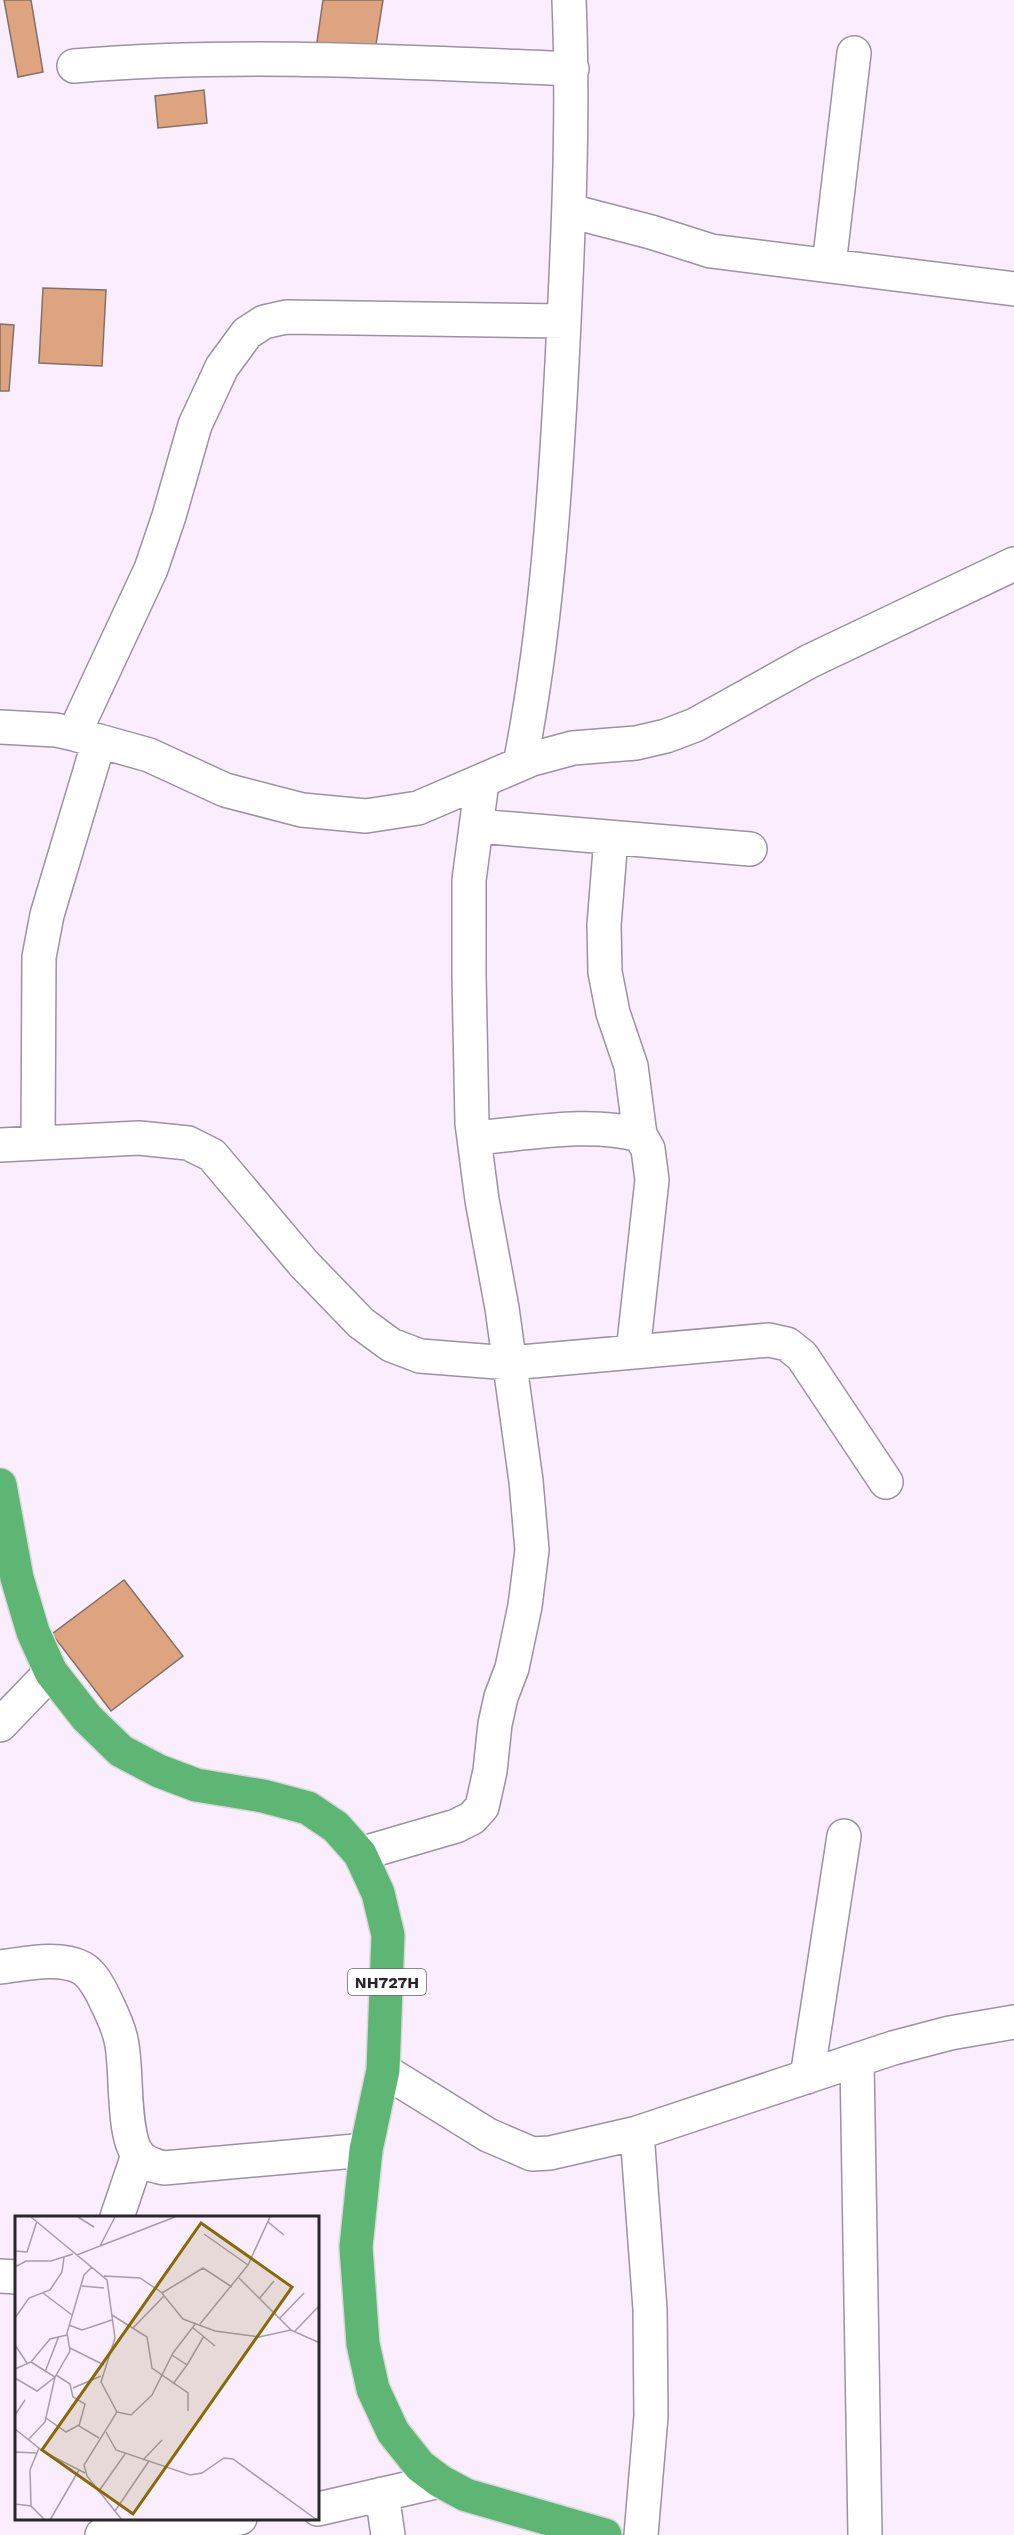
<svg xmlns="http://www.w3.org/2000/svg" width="1014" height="2535" font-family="'Work Sans',sans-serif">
<rect width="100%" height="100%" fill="#f9edfe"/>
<!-- building -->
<path fill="#dea480" stroke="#817167" stroke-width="1.5" d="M4 0H31L43 72 18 77Z
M323 0H383L374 57 316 49Z
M204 90 207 123 158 128 155 96Z
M43 288 106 290 102 366 39 363Z
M0 324 14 325 9 391H0Z
M124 1580 183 1656 111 1711 52 1634Z"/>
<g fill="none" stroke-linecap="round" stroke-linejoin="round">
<defs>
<path id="minor" d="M74 66C240 52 406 62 572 69
M570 211 651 232 711 251 1014 289
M829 265 854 53
M0 727 56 730 74 734 149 755 225 790 302 810 366 816 418 808 532 759 573 748 636 743 666 736 695 725 810 661 1014 564
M74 734 151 569 169 516 195 425 222 367 247 333 264 322 286 317 564 321
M520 764C546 632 555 497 562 363 568 242 574 121 569 0
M477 826 750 849
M611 838 604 925 605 972 613 1013 631 1066 640 1135
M474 1138C527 1134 588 1121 640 1135L648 1149 652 1180 633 1352
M38 1142 39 957 47 915 99 741
M0 1145 139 1138 188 1143 212 1155 304 1264 361 1323 391 1345 420 1356 510 1363 769 1340 787 1344 802 1356 886 1482
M0 1725 51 1672
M360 1854 456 1826 472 1818 482 1807 490 1771 495 1724 501 1697 512 1668 525 1606 532 1550 526 1481 502 1308 482 1200 472 1123 469 977V880L482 782
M0 1967C25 1964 59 1956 82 1968 92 1974 97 1984 102 1993 109 2008 118 2024 121 2040 128 2067 121 2138 140 2157 147 2164 155 2166 164 2168L366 2150
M857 2061 865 2535
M383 2070 488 2135 532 2154 550 2153 637 2133 893 2048 950 2033 1014 2022
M807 2077 844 1836
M637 2133 650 2309 651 2416 641 2535
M117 2217 138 2155
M0 2276 16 2277
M382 2494 388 2535
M318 2509 440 2481
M102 2535 240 2518"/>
<path id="trunk" d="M0 1485 17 1578 33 1632 51 1672 87 1718 121 1751 159 1771 196 1785 263 1796 308 1808 336 1827 360 1854 378 1893 388 1935 383 2070 366 2150 356 2247 363 2344 373 2389 393 2432 420 2466 440 2481 466 2495 605 2535"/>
</defs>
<!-- minor casing -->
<use href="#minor" stroke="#9c92a1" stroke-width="36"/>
<!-- trunk casing -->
<use href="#trunk" stroke="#d9d8d9" stroke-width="36"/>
<!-- minor -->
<use href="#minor" stroke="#fff" stroke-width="33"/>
<!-- trunk -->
<use href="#trunk" stroke="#5eb674" stroke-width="33"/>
</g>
<g text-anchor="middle" stroke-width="6" stroke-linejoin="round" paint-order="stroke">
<!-- shield labels -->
<rect fill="#fff" stroke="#6a676b" stroke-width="1.5" x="348" y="1969" width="78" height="26" rx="4.5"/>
<g font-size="16" font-weight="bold" fill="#2a262c">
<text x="387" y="1988">NH727H</text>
</g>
</g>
<!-- overview -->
<g transform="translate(15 2216)">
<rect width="304" height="304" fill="#f9edfe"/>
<path fill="none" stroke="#a69daa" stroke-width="1.5" d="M16 1 92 64 100 122 86 166 102 196 69 249 72 260 107 304M63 1 79 11M253 6 269 19M189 18 233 49M85 30 160 1M0 35 12 36 22 5M62 39 85 30 100 1M0 51 11 45H36L58 38M89 60 125 62 146 76 168 103 200 115 244 121 276 114 305 127M224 62 276 114M67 70 89 72M28 77 57 99M147 77 188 52 217 71M244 83 259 65M97 99 132 121 137 152 173 177V195M0 102 14 82 35 74 47 56 49 41M265 102 289 77M185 108 233 49 255 1M54 109 67 114 97 104M177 111 200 130M118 112 149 80M280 115 305 89M0 129 12 147M55 132 89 149M157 139 172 149 158 168M172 149 189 120M0 153 16 146 35 123 52 119M30 156 44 120M41 159 55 168 58 181 70 188 64 210 84 222M0 162 22 175 40 161 16 146M58 172 86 160M102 196 116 199 137 179 158 137 181 107M0 199 10 184M31 202 51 216 64 209M0 213 29 236 70 257M91 216 101 234 175 259 187 257 209 242 218 243 302 304M13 224 30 206 40 161 55 135 52 117 69 59 77 51M0 236 21 237M128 244 147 224M84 275 110 238M0 288 16 290 30 304M16 290 15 254 24 232M100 295 134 245M35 304 64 254"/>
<path fill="#846b05" fill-opacity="0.15" stroke="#846b05" stroke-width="3" d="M186 7 277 71 118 298 27 234Z"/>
<rect width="304" height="304" fill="none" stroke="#2a262c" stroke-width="3"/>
</g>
</svg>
